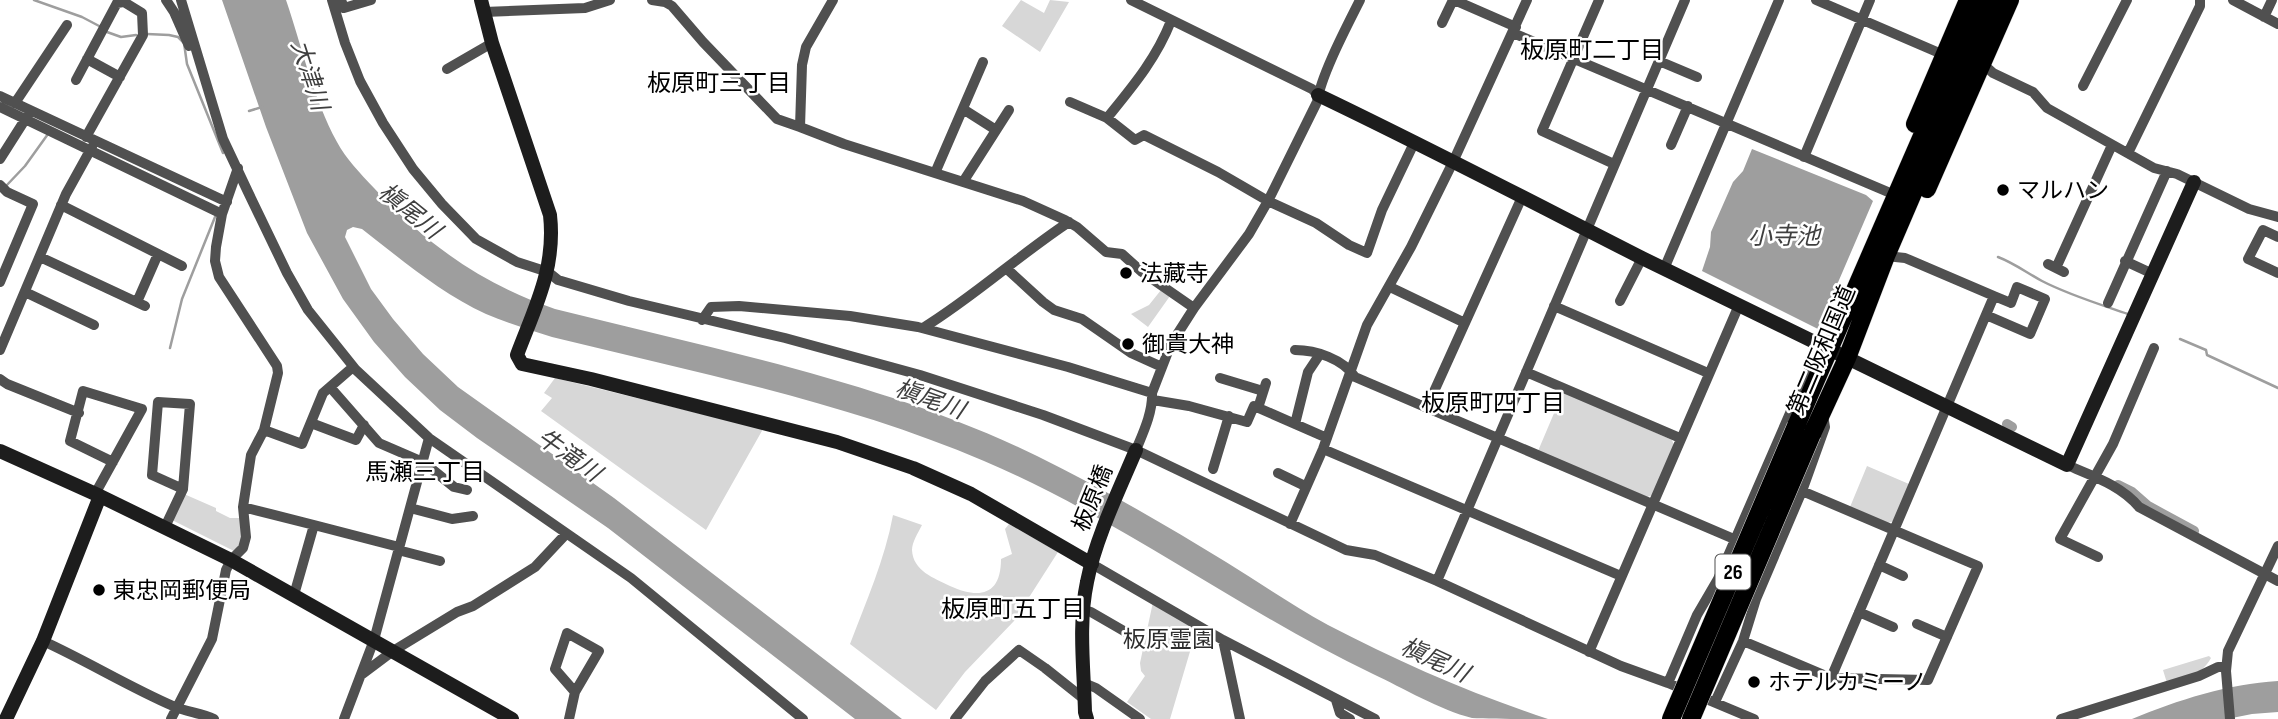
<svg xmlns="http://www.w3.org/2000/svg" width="2278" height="719" font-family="'Sofia Sans Condensed','Noto Sans JP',sans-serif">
<rect width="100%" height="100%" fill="#fff"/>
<!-- green -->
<path fill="#d7d7d7" d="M1021 0 1044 13 1050 0 1069 2 1040 52 1002 26Z
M1161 290 1170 296 1148 327 1131 314 1149 305Z
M555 378 763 429 706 530 541 411 552 398 544 393Z
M1563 392 1672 440 1674 445 1653 495 1647 497 1538 451Z
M1867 466 1909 484 1894 521 1888 523 1850 507Z
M184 494 216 508V511L230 518H242L241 541 237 550 234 551 172 520Z
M893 515 922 525C918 533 912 542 912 550 913 571 934 578 950 586 979 599 1001 596 1001 559L1012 554 1005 529 1009 524 1058 552 1014 621 965 672 936 710 850 644C866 602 885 559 893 515Z
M1153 602 1197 628 1170 719H1151L1127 702 1145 676 1141 671 1140 663Z
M2209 656 2211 658C2201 676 2186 677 2167 683L2163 670Z"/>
<!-- water -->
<path fill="#9e9e9e" d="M222 0H286C302 47 313 98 337 142 346 159 360 173 374 188 426 244 482 284 555 309 717 350 886 382 1037 456 1102 488 1164 524 1226 562 1260 583 1293 606 1328 625 1399 662 1472 694 1548 719 1529 719 1488 719 1472 718 1440 710 1403 688 1373 674 1239 610 1120 519 984 461 846 402 698 373 552 337 530 330 507 323 486 314 440 293 401 259 362 229L353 227 347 230 345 237 371 289 393 319 423 354 458 387 614 498 902 719H855L608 528 477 438 440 410 405 377 374 342 343 299 307 233 266 127Z
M1752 149 1866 195 1873 201 1818 329 1702 271 1710 247 1711 232 1733 182 1743 171Z
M2278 681V712L2252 714 2227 719H2132C2178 700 2228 684 2278 681Z"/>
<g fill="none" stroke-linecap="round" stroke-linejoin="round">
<!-- stream -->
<path stroke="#9e9e9e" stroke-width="2.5" d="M34 0 82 17 101 27
M107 32 121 37 136 35
M147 34 169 35 178 37 184 43 187 64 223 153
M249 111 262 107
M6 186 25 166 48 134
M1998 257C2014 263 2027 273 2042 281 2069 295 2099 304 2128 314
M2180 339 2206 350 2207 355 2278 388
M170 348 182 299 215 217"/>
<!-- canal -->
<path stroke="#9e9e9e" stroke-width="10" d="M2007 424 2012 427
M2118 485 2132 492 2148 506 2194 531"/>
<defs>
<path id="highway" d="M1915 124 1968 0
M1927 189 2010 0
M1796 426 1981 0
M1812 434 1847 358 1886 256 1996 0"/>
</defs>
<!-- highway casing -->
<use href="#highway" stroke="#dbdbdb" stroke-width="19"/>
<!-- street -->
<path stroke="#505050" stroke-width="10" d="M166 0 174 12 189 46
M181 0 223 139 248 192 287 273 308 310 356 370 429 438 631 578 803 719
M332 0 345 43 360 81 383 123 413 169 442 204 476 239 517 262 548 272 558 280 629 301 785 338 920 375 1043 415 1136 450 1346 550 1375 555 1437 581 1621 666 1668 683 1754 719
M341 0 344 8 371 0
M652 0 665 2 672 6 703 42 777 119 800 127
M833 0 806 47 802 65 800 127 844 144 1023 201 1065 220 1077 227 1106 252 1122 254 1142 272 1194 308
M1131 0 1312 89 1318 95
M1454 0 1516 27
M1599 0 1542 131 1614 164
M1816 0 1944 55
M2233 0 2278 24
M484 12 585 8 610 0
M2264 17 2272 0
M1442 23 1453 0
M1513 33 1888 192
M87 59 120 77
M1659 61 1697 77
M1983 64 1993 73 2033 92 2047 108 2154 168 2177 174 2249 209 2278 217
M447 69 492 43
M76 80 117 3 124 2 142 13 143 35 86 137
M2083 86 2127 0
M0 96 227 202
M1070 102 1107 118 1135 140 1144 135 1218 172 1268 201 1316 223 1349 245 1367 253 1382 210 1415 141
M15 103 67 25
M0 107 222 214
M963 109 996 130
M1107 118C1133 86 1156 59 1171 21
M1671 145 1688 106
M2128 153 2200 6V0
M1804 157 1870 0
M0 159 28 115
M935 173 983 62
M963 182 1009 110
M0 185 7 192 33 204 0 282
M61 205 182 266
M2278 237 2263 230 2248 259 2278 273
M40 257 145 306
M2125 261 2153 274
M2048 264 2064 272
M2056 268 2112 145
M1007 269 1043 302 1054 310 1082 319 1131 353 1162 367
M1664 269 1779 0
M1390 287 1465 323
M25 292 94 325
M1620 301 1642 258
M137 302 158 254
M2108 303 2167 171
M1554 306 1708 373
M1986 315 2030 334 2045 299 2017 287 2011 303 1994 296
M702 320 711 307 739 306 850 316 918 327 1068 367 1152 393
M923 328C975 296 1019 255 1069 222
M0 350 66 194 92 147
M1295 350C1316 350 1343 359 1355 377L1734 539
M1526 372 1680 438
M1220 378 1263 391
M0 379 7 384 79 413
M330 387 379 443 423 462 454 487 467 490
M1153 400 1189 406 1247 422 1254 406 1327 438
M1427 407 1522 197
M1258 408 1266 383
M311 423 356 440 364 425
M1295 424 1308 372 1320 354
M264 430 302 444 323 393 353 367
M1323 449 1621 576
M1136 450C1143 433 1153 412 1152 393L1171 344 1194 308 1249 234 1268 201 1317 102C1321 75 1347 26 1360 0
M2067 465C2092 476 2121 485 2139 507L2278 581
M1213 469 1229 416
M1278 473 1305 486
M95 494 142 409 83 391 70 441 113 462
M243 507 314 525 294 595
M410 508 452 519 473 516
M1290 524 1323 449 1367 325 1411 247 1453 162 1527 0
M314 525 399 547
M165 527 183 489 190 404 158 402 152 475 183 489
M398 550 440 561
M2098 557 2060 539 2113 444 2154 348
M1092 564 1223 640 1375 719
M1879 565 1903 576
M1437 581 1685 0
M1084 610 1091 612 1136 638
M1859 612 1893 627
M1917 624 1947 637
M1223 640 1240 719
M43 641C87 661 129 687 173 706 187 712 201 713 214 719
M1743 641 1831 678 1928 680 1978 566 1802 491
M1589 652 1739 305
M361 675 393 651 457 612 473 606 535 567 566 534
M1831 678 1994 296 1905 258 1886 256
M1084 683 1096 688 1140 719
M1668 683 1697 615 1718 579 1817 351 1828 350
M1336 700 1340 713 1350 719
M1715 702 1743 641 1756 599 1802 491 1825 427 1823 415
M171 719 212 639 226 570 231 560 243 548 246 537 243 507 251 455 264 430 278 373 277 366 219 277 215 261 216 247 222 214 238 168
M344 719 374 640 429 438
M569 719 575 692 599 651 567 633 555 669 575 692
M955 719 985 681 1019 650 1045 668 1084 699
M2061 719 2199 676 2218 667H2226
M2230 719 2226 671 2228 651 2278 546"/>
<!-- secondary -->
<path stroke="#1d1d1d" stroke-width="14" d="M481 0 492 43 550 215C556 268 535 307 517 355L522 364 591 379 837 442 913 468 971 494 1092 564
M1318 95C1427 147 1534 203 1642 258L2067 465 2194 182
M0 451 100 496 231 560 512 719
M6 719 43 641 100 496
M1087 719 1085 712C1084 670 1078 624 1087 582 1095 540 1119 490 1136 450"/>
<!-- highway -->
<use href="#highway" stroke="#000" stroke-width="18"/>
<defs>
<path id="highway-bridge" d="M1671 719 1796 426
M1691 719 1812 434"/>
</defs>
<!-- highway-bridge casing -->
<use href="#highway-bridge" stroke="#dbdbdb" stroke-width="19" stroke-linecap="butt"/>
<!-- highway-bridge -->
<use href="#highway-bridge" stroke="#000" stroke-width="18"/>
</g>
<!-- markers -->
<g fill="#000" stroke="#fff" stroke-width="2.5">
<circle cx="2003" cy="190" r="7"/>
<circle cx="1126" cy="273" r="7"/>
<circle cx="1128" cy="344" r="7"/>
<circle cx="99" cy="590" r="7"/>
<circle cx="1754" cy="682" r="7"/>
</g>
<g text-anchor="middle" stroke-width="5" stroke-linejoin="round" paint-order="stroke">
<!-- shield labels -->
<rect fill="#fff" stroke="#4c4c4c" stroke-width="2" x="1715.5" y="554.5" width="35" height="35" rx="5"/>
<g font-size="21" font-weight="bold" fill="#000">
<text x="1733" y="579">26</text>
</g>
<!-- poi labels -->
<g font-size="23" fill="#000" stroke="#fff" text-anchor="start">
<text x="2017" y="198">マルハン</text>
<text x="1140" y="281">法藏寺</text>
<text x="1142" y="352">御貴大神</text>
<text x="113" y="598">東忠岡郵便局</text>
<text x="1768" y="690">ホテルカミーノ</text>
</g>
<!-- street labels -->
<g font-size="23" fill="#000" stroke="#fff">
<text transform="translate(1821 350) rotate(-67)" y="8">第二阪和国道</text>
<text transform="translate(1092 498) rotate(-68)" y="8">板原橋</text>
</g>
<!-- park labels -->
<g font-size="23" fill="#2e2e2e" stroke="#fff">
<text x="1169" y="647">板原霊園</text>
</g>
<!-- neighbourhood labels -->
<g font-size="24" fill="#000" stroke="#fff">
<text x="1592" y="58">板原町二丁目</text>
<text x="719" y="91">板原町三丁目</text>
<text x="1493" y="411">板原町四丁目</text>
<text x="425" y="480">馬瀬三丁目</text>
<text x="1013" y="617">板原町五丁目</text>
</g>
<!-- water labels -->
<g font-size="24" font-style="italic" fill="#3f3f3f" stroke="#fff">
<text transform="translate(310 75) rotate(72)" y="8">大津川</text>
<text transform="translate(410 211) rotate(39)" y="8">槇尾川</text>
<text x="1784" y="244">小寺池</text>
<text transform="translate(930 399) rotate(20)" y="8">槇尾川</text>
<text transform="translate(569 455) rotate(35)" y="8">牛滝川</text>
<text transform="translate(1435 660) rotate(25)" y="8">槇尾川</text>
</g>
</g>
</svg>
